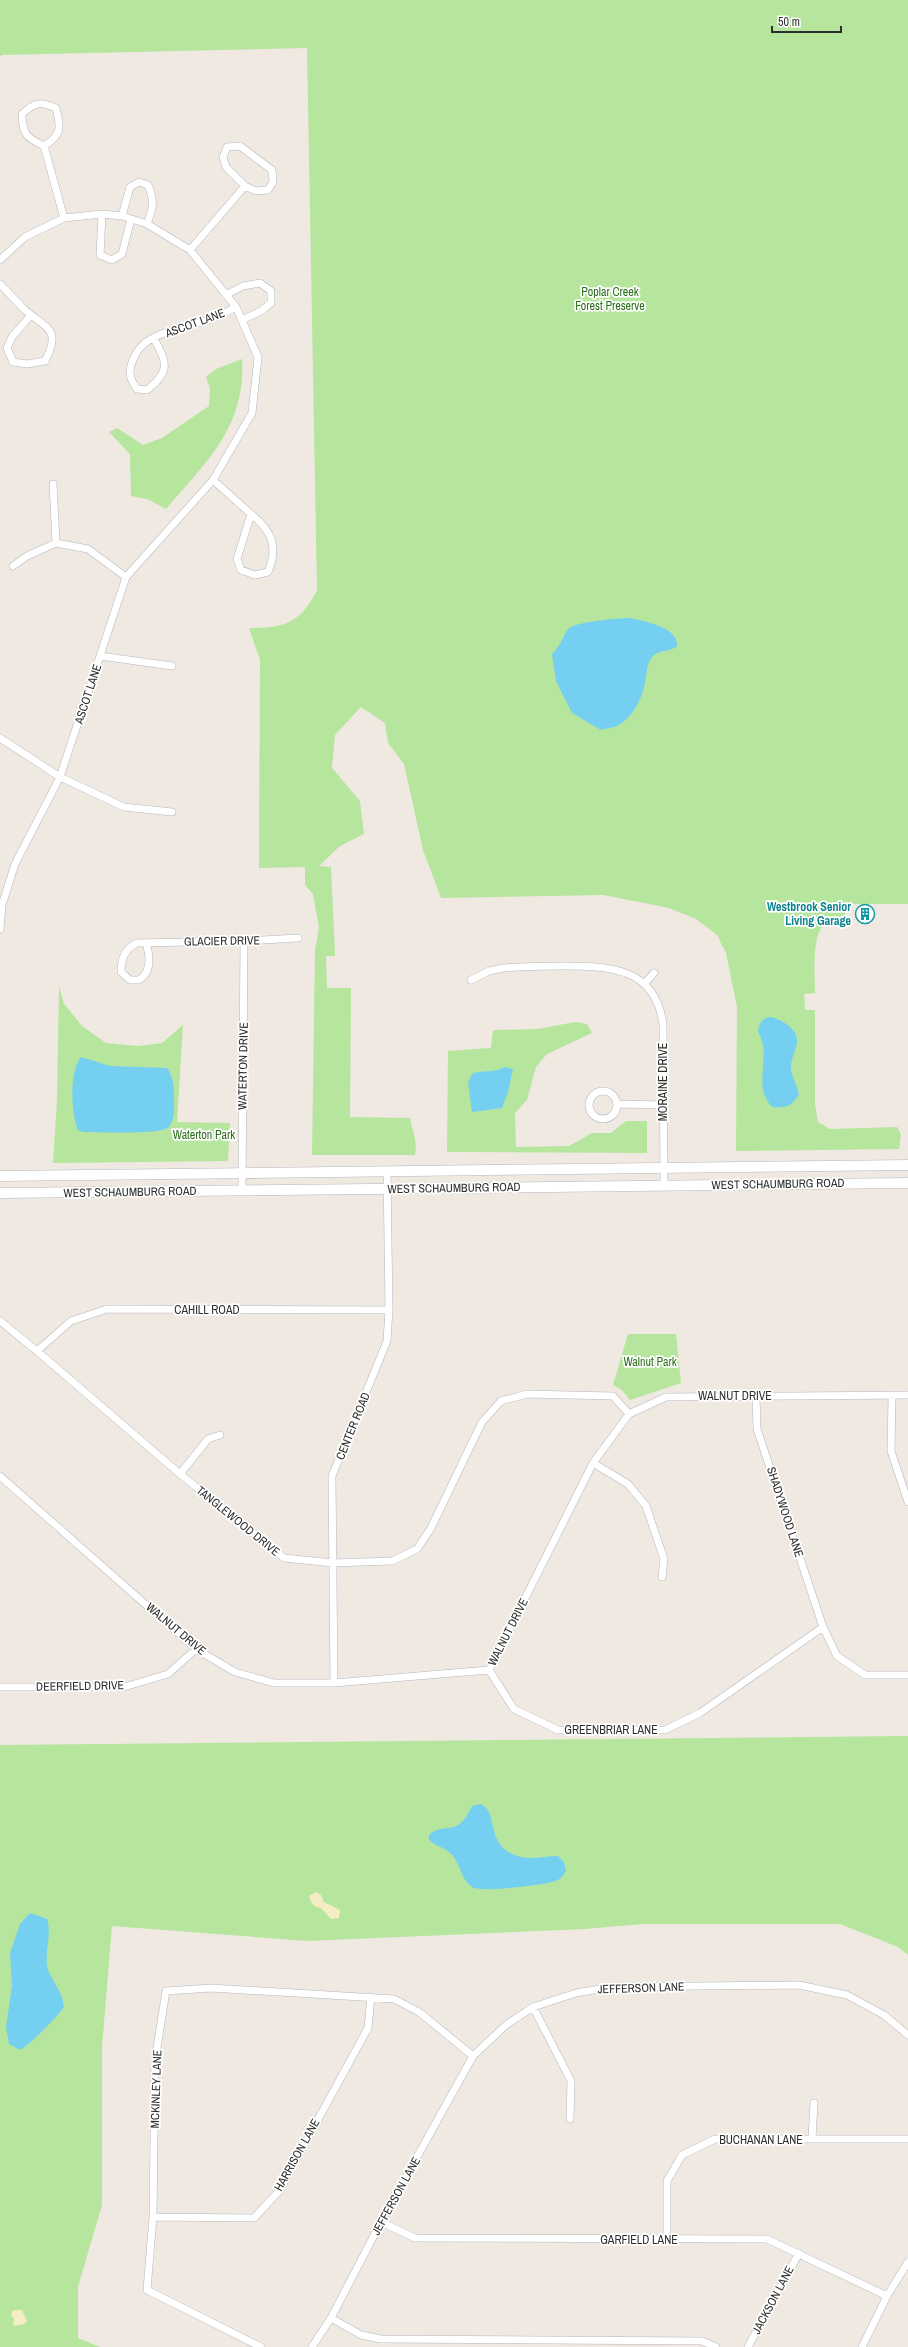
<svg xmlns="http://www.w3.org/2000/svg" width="908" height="2347" font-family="'Archivo Narrow',sans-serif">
<rect width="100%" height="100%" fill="#efe9e1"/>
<!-- green -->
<path fill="#b6e59e" d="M0 0H908V904H845V919C839 919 832 920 826 923 811 932 815 976 815 993L804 994 805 1010H815V1104L818 1122 830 1129 897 1127 901 1134 899 1149 736 1151 737 1007 726 953 717 935 696 919 669 908 603 895 441 898 423 850 404 764 388 743 385 723 361 707 335 735 332 768 360 801 364 834 340 846 319 866 331 867 335 956H326L327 988H351L350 1117 410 1118C412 1131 418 1141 415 1155H312L315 951 319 927 313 894 305 885V867L259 868 260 660 249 628C284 628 301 623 317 590L307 48 2 55 0 57Z
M242 359C246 427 207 461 166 509L147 499 131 496 130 454 109 432 117 428 143 445 162 438 209 406 210 389 206 377 216 369Z
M59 986 64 1004 82 1026 106 1043 138 1046 162 1043 183 1025 177 1122 230 1123 228 1161 53 1163 57 1100Z
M575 1022 587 1024 592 1033 547 1054 536 1067 527 1100 515 1113 516 1147 569 1146 592 1133H611L626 1121H647V1153L447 1152 448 1051 491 1048 493 1030 538 1029Z
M628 1334H676L681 1383 630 1400 622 1390 613 1385Z
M908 1736V1955L898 1947 840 1924H643L585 1929 307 1941 112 1926 102 2047V2205L78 2287V2338L100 2347H0V1745Z"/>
<!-- sand -->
<path fill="#f3ecc5" d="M316 1892 321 1895 324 1902 340 1910 339 1918 331 1919 321 1908C313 1907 311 1903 309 1896Z
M13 2310H22L27 2321 25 2324 13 2326 14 2319 11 2315Z"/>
<!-- water -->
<path fill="#75cff0" d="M630 618C643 621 679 627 677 646 669 653 659 649 652 657 647 663 647 671 646 678 643 696 635 715 619 725 614 728 607 728 601 730L572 713 556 681 552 654C562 645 563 634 569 628 577 622 618 618 630 618Z
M771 1017C782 1020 799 1029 797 1043 795 1053 790 1060 791 1071 793 1078 797 1086 799 1094 792 1107 785 1108 772 1107 751 1086 773 1056 758 1032 759 1023 762 1018 771 1017Z
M81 1057 110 1066 167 1068C174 1078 174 1088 174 1100 174 1109 175 1119 169 1127 162 1135 97 1132 83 1132L78 1130C71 1114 69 1071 81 1057Z
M505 1067 513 1069 508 1092 502 1108 472 1112 468 1082 473 1073C485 1070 494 1073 505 1067Z
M480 1804C501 1812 482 1847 521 1857 533 1860 546 1856 558 1856L564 1862 566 1871C564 1874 561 1878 558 1880 549 1885 482 1892 474 1888 460 1881 461 1862 450 1853 444 1847 435 1846 429 1840V1835C446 1820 456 1840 472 1806Z
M30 1913 47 1919C52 1934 45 1950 47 1966 49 1977 62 1990 64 2006 62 2013 26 2048 20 2050L9 2044 6 2027 12 1986 10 1953 20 1924Z"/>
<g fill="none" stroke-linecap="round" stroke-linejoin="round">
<defs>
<path id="minor" d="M44 146C27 138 22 134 22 114 35 102 40 101 56 108 61 128 62 135 44 146L64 218
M102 214 100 255 112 260 122 254 131 219
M122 216 130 187 139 182 148 185C155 201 153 208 147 224
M190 250 245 186 256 191 268 190 273 182 272 170 240 146 227 147 223 157 226 167 245 186
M0 260 25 237 64 218 102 214 122 216 147 224 190 250 236 307 258 357 252 413 213 480 126 577 60 777 15 864 2 905 0 929
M0 284C8 292 16 301 24 309 44 328 63 327 45 361L27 364 13 362 7 348 12 337 31 315
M226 295 243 286 260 283 271 291V303L261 311 242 320
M154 339C168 362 170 372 147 390L137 389C135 386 132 382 131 378 127 367 137 349 145 343 160 331 192 325 211 319 220 316 228 311 236 307
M213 480 251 514 237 559 241 570 255 575 268 572C279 546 271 530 251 514
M53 484 56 543
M13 566 27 556 56 543 88 549 126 577
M100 656 172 666
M0 738 60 777 124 807 172 812
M146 943C150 956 152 972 139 980H130L121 972C121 958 125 949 137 943L244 941 298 938
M471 980 489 971 503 968C524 966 544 966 565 966 611 966 656 968 663 1025L664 1185
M644 984 654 973
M589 1105a14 14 0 1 1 28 0a14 14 0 1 1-28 0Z
M618 1104 663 1105
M242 1190 244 941
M0 1321 37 1351 180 1474 284 1558 333 1563 392 1561 417 1549 431 1528 482 1422 501 1401 527 1394 613 1396 629 1414
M37 1351 71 1321 107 1309 389 1310
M892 1395 891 1451 908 1502
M756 1396 757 1429 823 1627 837 1656 865 1675H908
M593 1463 628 1484 646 1506 664 1559 662 1577
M180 1474 208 1439 220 1435
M0 1476 196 1649 235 1672 274 1683H334L489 1670 593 1463 629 1414 666 1397 908 1395
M489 1670 514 1709 558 1730H665L700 1713 823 1627
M334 1683 332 1476 387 1341 389 1310 387 1171
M0 1687H124L168 1674 196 1649
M533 2007 571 2081 570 2119
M812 2139 814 2103
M153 2217 254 2218 279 2191 368 2028 371 1997
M381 2222 415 2238 767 2239 887 2296
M667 2240V2181L682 2155 715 2139H908
M331 2318 361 2335 381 2339 702 2341 716 2347
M261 2347 147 2290 153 2217 155 2060 166 1991 211 1988 394 1999 419 2012 473 2056
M312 2347 331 2318 381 2222 473 2056 506 2025 533 2007 576 1993 611 1987 799 1985 847 1995 884 2015 908 2035
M748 2347 799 2253
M862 2347 887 2296 908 2262"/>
<path id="secondary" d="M0 1176 908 1165
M0 1193 908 1183"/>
</defs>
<!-- minor casing -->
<use href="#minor" stroke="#b4b7c1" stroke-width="8"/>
<!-- secondary casing -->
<use href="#secondary" stroke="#b4b7c1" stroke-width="11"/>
<!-- minor -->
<use href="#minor" stroke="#fff" stroke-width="7"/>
<!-- secondary -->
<use href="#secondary" stroke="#fff" stroke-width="10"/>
</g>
<!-- icons -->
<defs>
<symbol id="building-ring" viewBox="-11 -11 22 22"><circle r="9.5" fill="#fff" stroke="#0f9aa8" stroke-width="1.5"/><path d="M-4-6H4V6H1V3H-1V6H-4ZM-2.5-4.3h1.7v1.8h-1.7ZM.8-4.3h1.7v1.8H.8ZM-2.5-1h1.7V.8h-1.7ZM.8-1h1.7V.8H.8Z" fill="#0f9aa8"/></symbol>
</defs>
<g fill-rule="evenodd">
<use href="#building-ring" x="854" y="903" width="22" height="22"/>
</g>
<g text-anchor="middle" stroke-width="3.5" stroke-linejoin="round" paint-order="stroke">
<!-- park labels -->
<g font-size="12" fill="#2c6e1b" stroke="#fff">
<text x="610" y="296">Poplar Creek<tspan x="610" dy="14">Forest Preserve</tspan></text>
<text x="204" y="1139">Waterton Park</text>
<text x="650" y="1366">Walnut Park</text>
</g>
<!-- street labels -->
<g font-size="12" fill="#2e2e2e" stroke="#fff">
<text transform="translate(195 323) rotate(-20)" y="4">ASCOT LANE</text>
<text transform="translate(88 694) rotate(-72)" y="4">ASCOT LANE</text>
<text transform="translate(222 941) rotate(-1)" y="4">GLACIER DRIVE</text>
<text transform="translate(243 1066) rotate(-89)" y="4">WATERTON DRIVE</text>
<text transform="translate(663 1082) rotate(-90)" y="4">MORAINE DRIVE</text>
<text transform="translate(778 1184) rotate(-1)" y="4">WEST SCHAUMBURG ROAD</text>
<text transform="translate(454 1188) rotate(-1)" y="4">WEST SCHAUMBURG ROAD</text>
<text transform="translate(130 1192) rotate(-1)" y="4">WEST SCHAUMBURG ROAD</text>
<text x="207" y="1314">CAHILL ROAD</text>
<text x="735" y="1400">WALNUT DRIVE</text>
<text transform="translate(353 1426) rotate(-68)" y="4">CENTER ROAD</text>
<text transform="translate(785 1512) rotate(72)" y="4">SHADYWOOD LANE</text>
<text transform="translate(238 1521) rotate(39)" y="4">TANGLEWOOD DRIVE</text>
<text transform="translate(176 1629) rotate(40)" y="4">WALNUT DRIVE</text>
<text transform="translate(508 1632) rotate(-63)" y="4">WALNUT DRIVE</text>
<text transform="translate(80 1686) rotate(-1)" y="4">DEERFIELD DRIVE</text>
<text x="611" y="1734">GREENBRIAR LANE</text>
<text transform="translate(641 1988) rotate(-2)" y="4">JEFFERSON LANE</text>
<text transform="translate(156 2089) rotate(-88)" y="4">MCKINLEY LANE</text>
<text x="761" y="2144">BUCHANAN LANE</text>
<text transform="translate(297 2155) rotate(-61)" y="4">HARRISON LANE</text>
<text transform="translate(396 2196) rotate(-61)" y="4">JEFFERSON LANE</text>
<text x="639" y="2244">GARFIELD LANE</text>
<text transform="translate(773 2300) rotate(-62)" y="4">JACKSON LANE</text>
</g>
<!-- culture labels -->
<g font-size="12" font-weight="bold" fill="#0d838f" stroke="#fff" text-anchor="end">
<text x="851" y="911">Westbrook Senior<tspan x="851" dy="14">Living Garage</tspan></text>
</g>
</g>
<!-- scale -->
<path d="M772 26v6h69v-6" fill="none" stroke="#2e2e2e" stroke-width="2"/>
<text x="778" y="26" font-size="12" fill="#2e2e2e" stroke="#ffffff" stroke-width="3" paint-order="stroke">50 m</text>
</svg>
